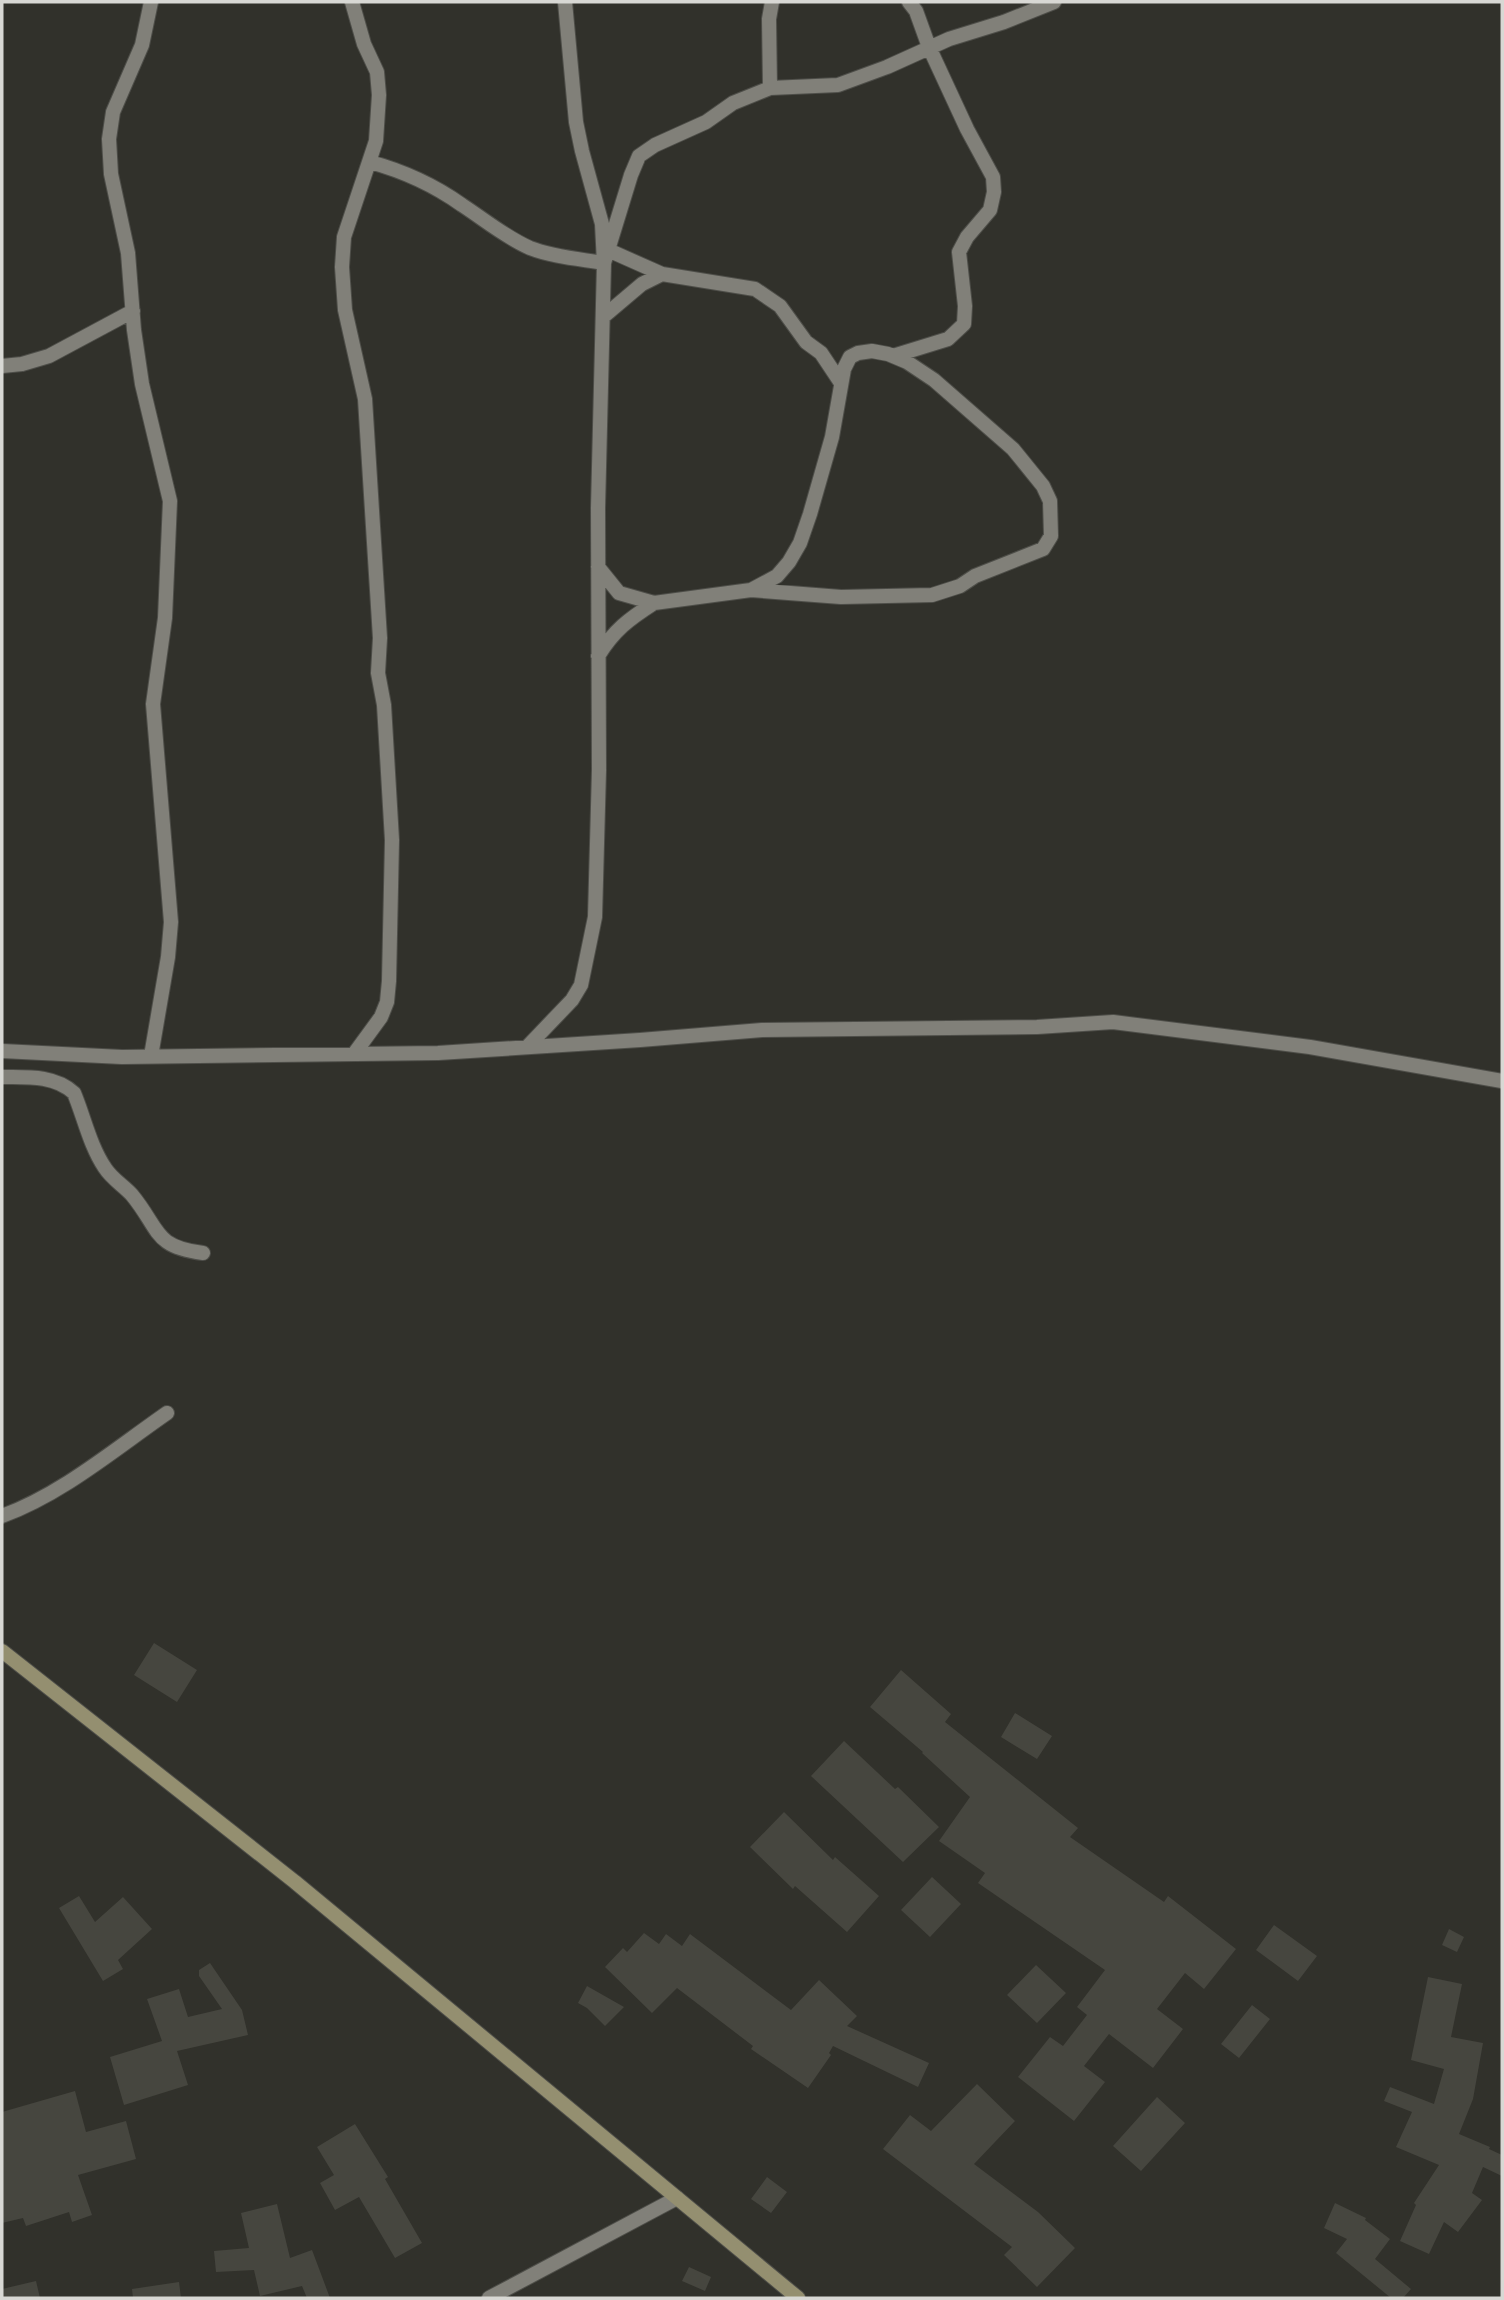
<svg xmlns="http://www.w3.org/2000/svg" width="1504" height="2300" font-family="'Fira Sans Condensed',sans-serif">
<rect width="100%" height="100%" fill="#31312b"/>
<!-- building -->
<path fill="#46463f" d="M154 1643 197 1670 177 1702 134 1675Z
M901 1670 951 1714 945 1722 1078 1828 1070 1837 1164 1902 1168 1896 1236 1949 1204 1989 1185 1973 1157 2009 1183 2029 1153 2068 1109 2034 1084 2066 1105 2082 1074 2121 1018 2077 1050 2037 1063 2046 1087 2015 1077 2007 1105 1970 978 1883 985 1873 939 1841 970 1797 922 1753 923 1752 870 1707Z
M1015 1713 1052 1736 1037 1759 1001 1737Z
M844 1741 895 1789 898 1787 939 1827 903 1862 811 1776Z
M784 1812 833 1860 835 1857 879 1896 847 1932 795 1886 793 1889 750 1847Z
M932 1877 961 1904 930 1937 901 1910Z
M79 1896 95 1922 123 1897 152 1929 118 1960 123 1969 103 1981 59 1908Z
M1274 1925 1317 1956 1298 1981 1256 1950Z
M1449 1929 1464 1937 1457 1952 1442 1945Z
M644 1933 659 1944 666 1934 682 1946 690 1934 791 2010 819 1980 857 2016 847 2026 929 2063 918 2087 833 2046 829 2053 831 2055 808 2088 751 2049 753 2046 677 1988 652 2013 605 1967 623 1948 627 1952Z
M210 1963 242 2010 248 2035 177 2051 188 2085 124 2105 110 2057 162 2041 147 1999 179 1989 188 2017 222 2009 199 1976V1970Z
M1036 1965 1066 1993 1037 2023 1007 1995Z
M1428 1977 1462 1984 1451 2037 1483 2043 1473 2099 1459 2134 1490 2147 1489 2149 1502 2155V2176L1483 2167 1472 2193 1482 2200 1458 2232 1444 2222 1429 2254 1400 2241 1416 2205 1414 2203 1439 2165 1396 2147 1412 2112 1384 2101 1390 2087 1434 2104 1444 2069 1411 2060Z
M587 1986 624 2007 605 2026 587 2008 578 2003Z
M1252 2005 1270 2019 1239 2058 1221 2044Z
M977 2084 1015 2121 974 2164 1038 2212 1075 2248 1037 2287 1004 2255 1012 2247 883 2149 910 2115 931 2131Z
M75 2091 86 2132 126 2121 136 2159 78 2175 92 2215 72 2222 69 2212 26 2226 23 2218 2 2223V2112Z
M1157 2097 1185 2123 1141 2171 1113 2146Z
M355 2124 388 2177 385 2179 422 2243 395 2258 359 2197 335 2210 320 2183 334 2175 317 2147Z
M767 2177 787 2192 771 2213 751 2199Z
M1335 2203 1366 2218 1365 2220 1390 2239 1375 2259 1411 2289 1403 2298H1391L1336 2253 1347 2239 1324 2228Z
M277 2204 290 2258 312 2250 330 2298H307L302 2286 260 2296 254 2270 216 2272 214 2251 249 2248 241 2213Z
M689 2267 711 2277 705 2291 682 2281Z
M36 2281 40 2298H2V2289Z
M179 2282 181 2298H133L132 2289Z"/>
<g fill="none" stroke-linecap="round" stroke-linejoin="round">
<defs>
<path id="minor" d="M151 2 142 45 113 112 109 139 111 174 128 253 134 330 142 384 170 501 165 618 153 704 171 922 168 957 151 1056
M352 2 364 44 377 72 379 95 376 141 344 237 342 267 345 310 365 399 380 638 378 673 384 705 392 840 389 981 387 1002 381 1017 354 1054
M770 88 769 19 772 2
M370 162C403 171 434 185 462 205 485 220 505 237 530 248 553 257 580 259 604 263L602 224 582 151 576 122 565 2
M608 250 662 274 755 289 780 306 806 342 821 353 841 383
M603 317 642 284 662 274
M893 356 948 339 964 324 965 306 959 252 967 237 990 210 994 192 993 177 967 129 929 47 916 11 909 2
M2 366 22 364 49 356 133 311
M598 567 619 593 654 603 751 590 777 576 789 562 800 543 810 514 832 437 844 369 850 357 858 353 872 351 888 354 907 362 934 380 1013 449 1043 486 1050 501 1051 536 1043 549 975 576 960 586 932 595 841 597 751 590
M598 656C614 630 629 619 654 603
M528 1046 572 1000 581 985 595 917 599 770 598 508 604 263 631 175 639 156 655 145 706 122 733 103 770 88 838 85 887 67 949 39 1004 22 1054 2
M2 1051 122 1057 438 1053 640 1040 762 1030 1037 1027 1113 1022 1310 1047 1502 1081
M2 1077C27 1077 55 1075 74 1093 84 1117 90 1146 105 1168 112 1179 124 1186 132 1195 160 1229 153 1247 203 1253
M2 1516C62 1494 115 1449 167 1413"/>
<path id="tertiary" d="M489 2298 677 2198"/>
<path id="secondary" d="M2 1651 295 1882 798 2298"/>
</defs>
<!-- minor casing -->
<use href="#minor" stroke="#4e4e49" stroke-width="16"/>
<!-- tertiary casing -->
<use href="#tertiary" stroke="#4e4e49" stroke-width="16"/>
<!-- secondary casing -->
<use href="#secondary" stroke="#4e4e49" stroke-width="16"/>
<!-- minor -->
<use href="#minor" stroke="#818079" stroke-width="14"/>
<!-- tertiary -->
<use href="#tertiary" stroke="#818079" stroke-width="14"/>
<!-- secondary -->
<use href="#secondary" stroke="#948f70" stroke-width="14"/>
</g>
<!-- border -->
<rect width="1504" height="2300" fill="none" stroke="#d8d8d4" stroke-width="7"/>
</svg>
